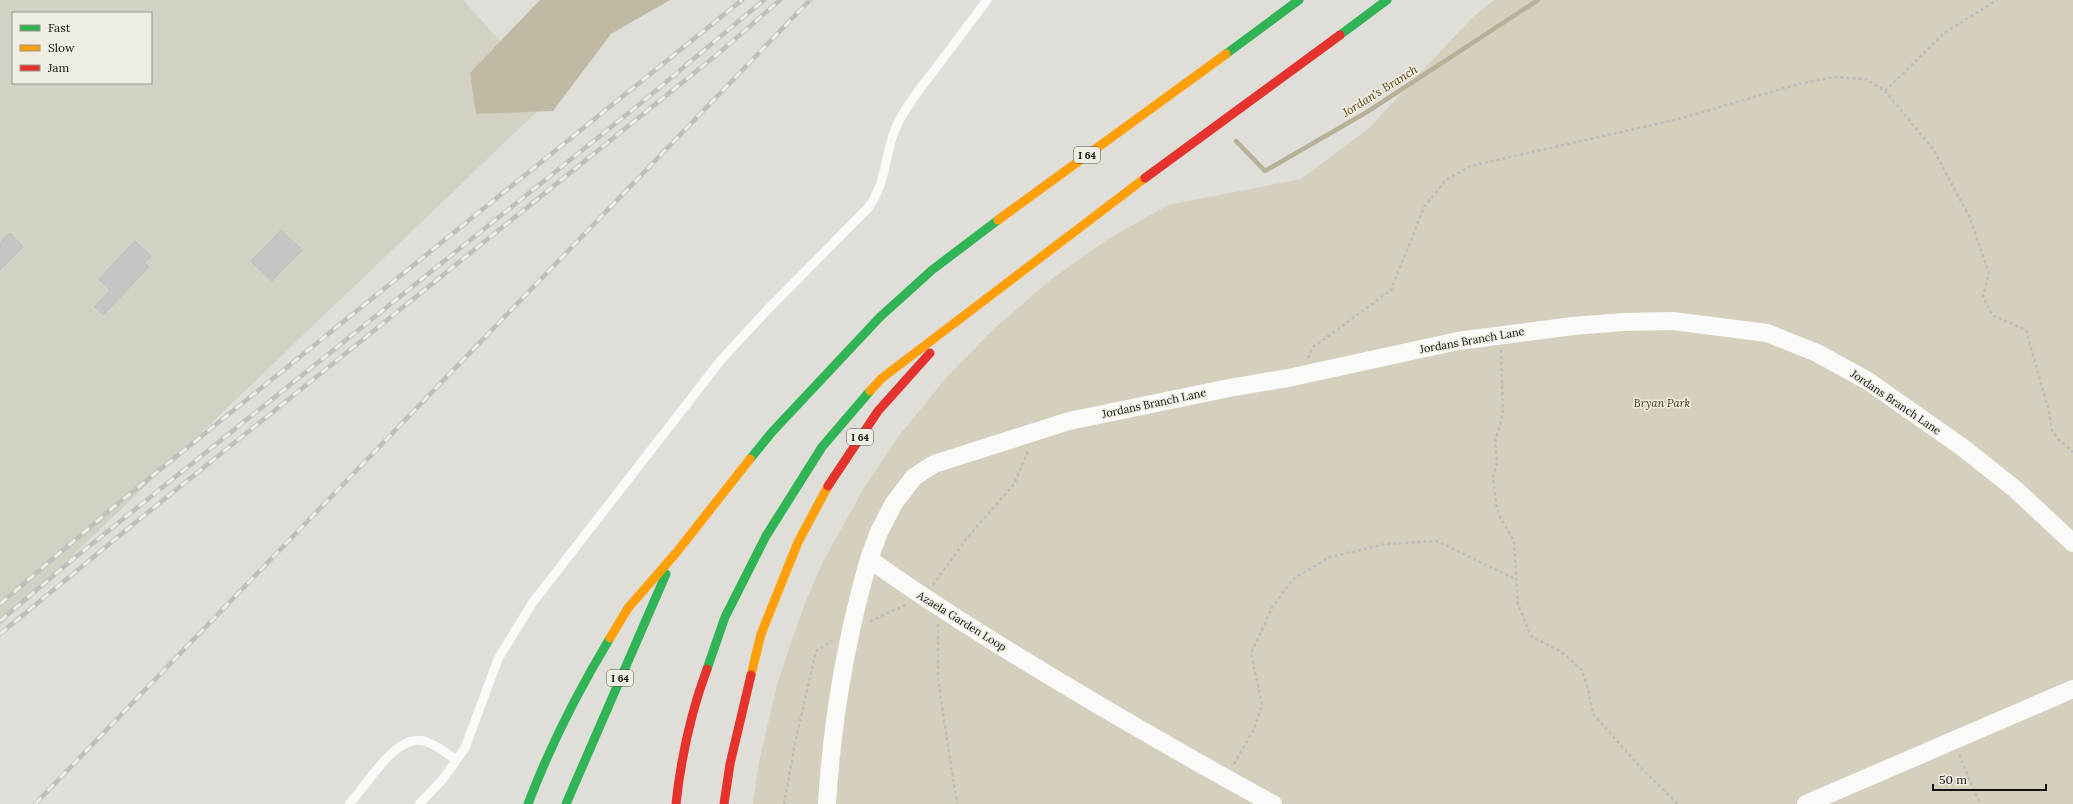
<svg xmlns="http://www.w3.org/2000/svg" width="2073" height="804" font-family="Lora,serif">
<rect width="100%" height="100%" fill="#dfded8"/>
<!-- built -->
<path fill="#d3d0c4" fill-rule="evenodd" d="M0 0H463L551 98 0 625ZM13 13H151V83H13Z"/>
<!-- green -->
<path fill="#d5cfbd" d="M1494 0H2073V804H753L759 762 778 681 805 603 823 562 865 486 902 432 946 378 994 329 1049 281 1108 239 1168 205 1301 179 1369 128 1471 19Z"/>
<!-- forest -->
<path fill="#c0baa5" d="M540 0H670L611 34 553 111 476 114 470 73Z"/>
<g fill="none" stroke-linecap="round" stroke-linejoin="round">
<!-- stream -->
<path stroke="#b8b097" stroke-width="4.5" d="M1236 141 1265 171 1367 112 1538 0"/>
</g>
<!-- building -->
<path fill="#c4c5c4" stroke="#bcbcbb" d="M281 230 302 250 272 281 251 261Z
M10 233 23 247 0 270V243Z
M135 241 151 256 144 263 149 267 103 315 95 307 110 290 99 279Z"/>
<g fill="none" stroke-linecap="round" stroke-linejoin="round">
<!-- path -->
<path stroke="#bcbcba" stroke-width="2.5" stroke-dasharray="3 3" stroke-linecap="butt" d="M1885 91 1944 33 1997 0
M1501 350 1503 414 1495 442 1497 462 1493 477 1496 503 1500 517 1514 541 1518 604 1531 636 1560 651 1581 669 1587 685 1593 714 1641 768 1678 804
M1308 358 1312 348 1391 290 1424 207 1445 181 1470 166 1679 119 1798 84 1834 77 1866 79 1885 91 1933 149 1969 216 1989 273 1983 296 1992 315 2026 330 2049 412 2052 430 2057 438 2073 452
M933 585 967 538 1014 484 1028 451
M870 621 908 604
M938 624V680L957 804
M1959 755 1980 804
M1234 764 1254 729 1262 704 1251 653 1272 608 1293 579 1330 557 1386 544 1437 541 1515 579
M784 804 794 748 816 651 832 641"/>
<!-- lane -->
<path stroke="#fafaf9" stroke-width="9" d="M349 804C367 786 395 733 424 741 436 744 446 753 456 760
M419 804 443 779 465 748 498 659 533 602 721 360 769 308 868 208C889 179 883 153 898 123 908 103 922 86 936 68 953 45 970 23 987 0"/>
<!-- street -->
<path stroke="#fafaf9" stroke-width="18" d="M869 559 879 532 894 503 914 477 934 464 1069 421 1229 388 1288 378 1458 341 1573 326 1623 322 1673 321 1767 333 1817 353 1868 381 1962 447 2015 489 2073 543
M827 804C832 721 846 639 869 559 946 614 1026 662 1107 710 1162 742 1217 774 1273 804
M1806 804 2073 689"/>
<!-- fast -->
<path stroke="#30b455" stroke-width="9" d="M1340 35 1387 0
M1226 54 1299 0
M750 459 772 432 880 317 932 270 998 220
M707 669 725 617 766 536 822 447 870 391
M528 804C550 746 578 691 610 638
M566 804 666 574"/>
<!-- slow -->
<path stroke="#ff9f0a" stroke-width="9" d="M998 220 1226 54
M870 391 882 378 1145 178
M610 638 628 608 676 553 750 459
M751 675 761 634 798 542 828 486"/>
<!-- jam -->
<path stroke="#e5322d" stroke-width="9" d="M1145 178 1340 35
M828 486 878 411 930 353
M676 804C681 758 691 712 707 669
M724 804 730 764 751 675"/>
<defs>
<path id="rail" d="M0 604 110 510 742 0
M0 621 72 560 641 103 764 0
M0 634 136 522 719 53 780 0
M35 804 810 0"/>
</defs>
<!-- rail casing -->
<use href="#rail" stroke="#bfbfbd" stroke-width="4.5"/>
<!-- rail -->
<use href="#rail" stroke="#efece2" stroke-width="3" stroke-dasharray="9" stroke-linecap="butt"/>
</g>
<g text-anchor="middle" stroke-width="3" stroke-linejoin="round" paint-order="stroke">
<!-- shield labels -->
<g fill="#efece2" stroke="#54534e" stroke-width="1">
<rect x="1074" y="147" width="26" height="16" rx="3"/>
<rect x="847" y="429" width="26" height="16" rx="3"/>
<rect x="607" y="670" width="26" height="16" rx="3"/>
</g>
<g font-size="10" font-weight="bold" fill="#12110e">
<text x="1087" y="159">I 64</text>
<text x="860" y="441">I 64</text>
<text x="620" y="682">I 64</text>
</g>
<!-- street labels -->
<g font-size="11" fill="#12110e" stroke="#efece2">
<text transform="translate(1472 340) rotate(-10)" y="4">Jordans Branch Lane</text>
<text transform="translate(1896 402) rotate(34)" y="4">Jordans Branch Lane</text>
<text transform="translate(1154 403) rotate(-12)" y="4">Jordans Branch Lane</text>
<text transform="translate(962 621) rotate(32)" y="4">Azaela Garden Loop</text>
</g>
<!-- park labels -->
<g font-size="11" font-style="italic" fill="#403305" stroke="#efece2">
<text x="1662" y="407">Bryan Park</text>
</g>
<!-- water labels -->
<g font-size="12" font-style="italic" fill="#5c4b0e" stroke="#efece2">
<text transform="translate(1380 91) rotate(-32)" y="4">Jordan's Branch</text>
</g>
</g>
<!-- legend -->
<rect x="12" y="12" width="140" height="72" fill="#efece2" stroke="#97948d"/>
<rect x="20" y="25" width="20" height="6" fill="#30b455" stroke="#97948d"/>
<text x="48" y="32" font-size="12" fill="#12110e">Fast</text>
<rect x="20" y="45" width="20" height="6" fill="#ff9f0a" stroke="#97948d"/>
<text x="48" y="52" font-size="12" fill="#12110e">Slow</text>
<rect x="20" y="65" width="20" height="6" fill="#e5322d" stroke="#97948d"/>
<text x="48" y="72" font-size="12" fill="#12110e">Jam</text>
<!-- scale -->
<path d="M1933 784v6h113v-6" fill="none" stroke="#12110e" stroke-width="2"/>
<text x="1939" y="784" font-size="12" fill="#12110e" stroke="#efece2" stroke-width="3" paint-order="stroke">50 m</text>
</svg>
